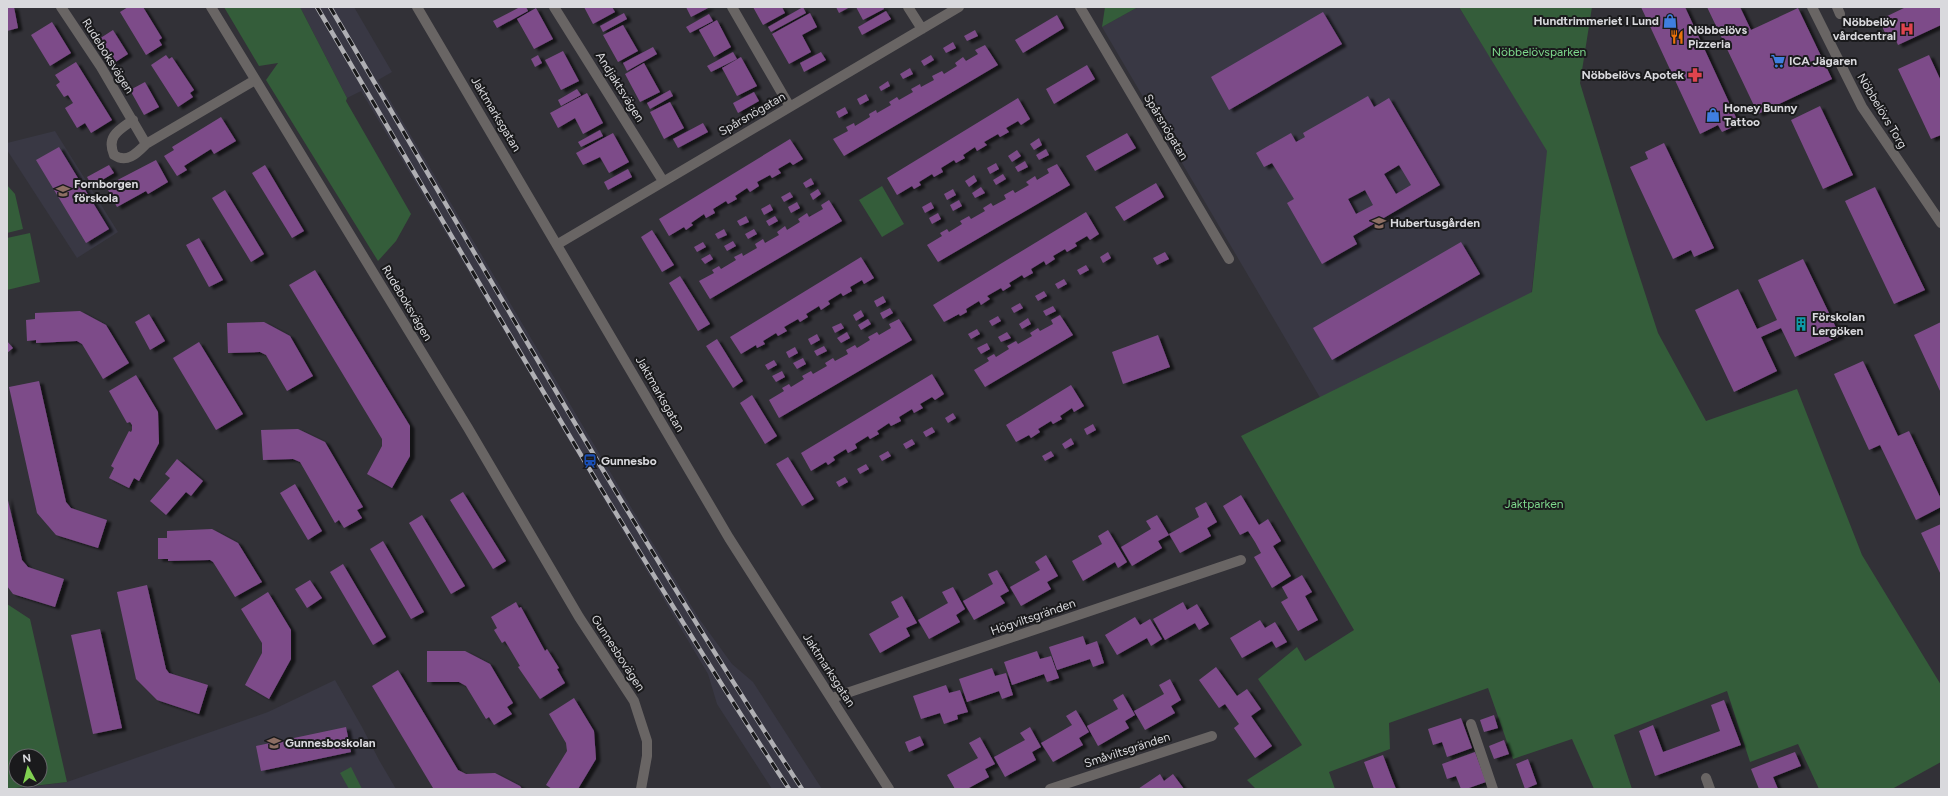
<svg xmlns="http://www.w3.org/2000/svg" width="1948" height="796" font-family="Figtree,sans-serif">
<defs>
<filter id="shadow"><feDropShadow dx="4.5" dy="2.5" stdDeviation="1" flood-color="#0009"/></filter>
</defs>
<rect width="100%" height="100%" fill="#323137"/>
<!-- built -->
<path fill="#393844" d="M300 7H354L392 72 378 80 641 524 700 620 732 664 753 682 822 789H772L717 704 708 674 361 91 347 98Z
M1138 7H1459L1548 151 1531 296 1322 401 1102 27Z
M55 131 118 232 77 258 7 150V143Z
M335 680 362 727 379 760 396 789H15L67 782 268 712Z"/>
<!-- green -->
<path fill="#345d3a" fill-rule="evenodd" d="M224 7H300L347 98 346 101 411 214 396 241 378 261 266 80 278 63 259 66Z
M1105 7H1138L1102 27Z
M1459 7H1592L1580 83 1629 244 1658 333 1706 421 1797 389 1862 555 1941 685V762L1892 789H1819L1798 744 1750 762 1727 691 1614 735 1632 789H1594L1572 739 1513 759 1488 688 1389 723 1390 749 1329 772 1335 789H1256L1247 780 1302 745 1258 679 1297 647 1305 661 1354 630 1241 436 1532 292 1547 151Z
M7 185 15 194 23 229 7 233Z
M882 186 904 224 882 237 859 200Z
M30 233 40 282 7 290V238Z
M7 604 30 619 67 782 7 789ZM16 756H40V780H16Z
M351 767 362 789H349L340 773Z"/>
<!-- building -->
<path fill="#7d4c89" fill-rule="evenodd" filter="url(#shadow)" d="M7 7H14L18 28 7 31Z
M128 7H143L162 38 159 40 162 45 146 55 120 12Z
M520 7H526L528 11 497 28 493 21Z
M584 7H612L615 12 593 24Z
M686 7H710L691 17Z
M753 7H782L785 13 763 25Z
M803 7 806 13 771 32 768 27Z
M836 7H850L839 13Z
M856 7H883L884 9 863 20Z
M1641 7H1685L1739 124 1722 132 1718 125 1700 134Z
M1707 7H1740L1751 30 1798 8 1832 79 1758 114Z
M1906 7H1941V25L1898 45 1893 34 1887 37 1879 20Z
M536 8 553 39 534 49 517 19Z
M886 11 891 19 862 35 858 27Z
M1323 12 1342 44 1229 110 1211 77Z
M624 13 627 19 603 32 600 26Z
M810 13 817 27 802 35 811 52 789 64 772 34Z
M709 14 713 21 690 33 686 27Z
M1057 15 1064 28 1023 53 1015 40Z
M717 20 731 47 714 57 699 30Z
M52 22 71 53 50 66 31 35Z
M623 25 638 51 618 62 603 35Z
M113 30 128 54 114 63 99 39Z
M975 30 978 36 967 41 964 36Z
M953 42 956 48 946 53 943 48Z
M985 45 998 65 844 156 833 139 848 131 846 127 854 123 855 126 870 117 869 114 876 110 877 113 891 105 889 102 897 97 899 100 913 92 911 89 920 84 921 87 934 80 932 76 942 71 944 74 957 66 955 63 963 57 966 61 978 54 975 50Z
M653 47 657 54 627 71 623 63Z
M563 51 579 81 561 90 545 60Z
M733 52 737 59 711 72 707 66Z
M821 52 826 60 804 72 800 63Z
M166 55 169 59 172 57 194 90 190 93 193 97 178 107 151 65Z
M538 55 542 63 535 67 531 59Z
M931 55 934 60 924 66 921 61Z
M1929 55 1941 81V135L1931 139 1898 69Z
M741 57 757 86 737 96 722 68Z
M76 62 112 120 91 133 85 123 77 128 65 108 73 103 68 95 64 97 56 85 60 82 55 75Z
M644 63 660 92 640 102 625 74Z
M1087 65 1095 79 1054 104 1046 89Z
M910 68 913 74 903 79 900 74Z
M888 81 890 86 881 91 879 87Z
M145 82 159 107 144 115 130 90Z
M577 89 581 95 561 106 558 100Z
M670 90 673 96 650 109 647 103Z
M754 92 759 101 738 113 733 103Z
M587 93 603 123 583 134 575 118 558 128 550 113Z
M866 94 869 100 860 105 857 99Z
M1368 96 1374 107 1389 98 1440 185 1353 236 1357 244 1322 264 1287 203 1294 199 1272 163 1264 167 1256 153 1291 133 1296 142 1305 137 1303 133ZM1399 165 1411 185 1396 194 1384 174ZM1365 190 1373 205 1356 214 1348 199Z
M1018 98 1030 119 1021 125 1018 121 1006 128 1009 132 1000 137 998 134 984 142 987 145 977 151 975 147 963 155 965 158 956 163 954 160 941 168 943 172 934 177 932 174 919 182 921 185 914 189 912 186 897 195 887 178Z
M670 102 684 128 664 139 650 112Z
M1820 106 1853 175 1823 189 1791 120Z
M845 107 848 113 839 118 836 112Z
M221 117 236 141 214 154 211 149 184 166 187 170 177 176 164 156 174 150 172 147Z
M703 123 708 132 678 148 673 139Z
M600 130 603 136 581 147 578 142Z
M613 133 629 162 609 173 600 157 583 165 576 153Z
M1127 133 1136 148 1095 171 1086 156Z
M1039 138 1042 145 1034 150 1030 144Z
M790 139 803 159 793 165 790 162 778 169 781 173 772 178 770 175 757 182 759 186 750 192 747 188 735 196 737 199 728 204 726 201 713 209 715 213 706 218 704 214 691 223 693 225 686 230 684 227 669 236 659 219Z
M1664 143 1714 248 1694 257 1691 250 1673 259 1630 167 1648 159 1645 152Z
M59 147 109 229 86 243 36 160Z
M1046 149 1049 155 1039 160 1036 155Z
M1017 150 1021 156 1012 162 1008 156Z
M156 160 168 182 148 194 146 191 117 207 106 186Z
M1025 161 1028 167 1018 172 1015 167Z
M996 163 999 169 990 174 987 168Z
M1057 164 1070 185 938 262 927 245 942 236 940 233 947 229 949 232 962 224 960 221 969 216 971 219 985 211 983 208 991 203 993 206 1006 199 1004 195 1013 190 1015 193 1029 185 1026 182 1035 176 1037 180 1049 173 1047 169Z
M109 165 114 173 92 186 87 177Z
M265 165 304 231 292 238 252 173Z
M628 169 632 177 608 190 604 182Z
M1003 174 1006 179 996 185 993 180Z
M974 175 977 181 969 187 965 181Z
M811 178 814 184 806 188 803 183Z
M1156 183 1164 197 1124 221 1115 207Z
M981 187 985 193 975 198 972 193Z
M1875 187 1925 290 1894 304 1845 201Z
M818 189 821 194 813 200 810 194Z
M953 189 956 195 947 200 944 194Z
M225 190 264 254 251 262 212 198Z
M790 192 793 197 784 202 781 197Z
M829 200 842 221 710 299 699 281 714 273 712 270 719 266 721 269 736 260 734 257 742 253 743 256 757 248 755 244 763 239 765 243 779 235 777 232 785 226 787 230 800 222 798 219 807 213 809 217 823 209 821 205Z
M959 200 962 206 953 211 950 205Z
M797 202 800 208 791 213 788 207Z
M931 202 934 208 925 213 922 207Z
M770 204 773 210 764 215 761 209Z
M1086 212 1099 234 1090 240 1087 236 1075 243 1077 246 1067 252 1065 249 1053 256 1055 259 1046 265 1044 261 1031 269 1033 273 1024 278 1022 275 1009 283 1011 286 1003 291 1001 288 987 296 990 299 981 305 979 301 966 309 967 312 960 316 959 314 944 322 933 305Z
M938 213 941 219 932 224 929 218Z
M746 216 749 222 740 226 737 221Z
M775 216 778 221 769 226 766 221Z
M724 229 727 235 718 239 715 234Z
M754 229 757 234 748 239 745 234Z
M652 230 674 265 662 272 641 237Z
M199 238 223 280 209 287 186 245Z
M733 241 736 246 727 251 724 246Z
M703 242 706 247 697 252 694 247Z
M1461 242 1480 274 1332 360 1313 328Z
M1108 252 1111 258 1103 263 1100 257Z
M1165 252 1169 259 1157 265 1153 258Z
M710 254 713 259 705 264 701 259Z
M861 257 874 278 864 284 862 280 850 287 852 291 843 296 841 293 828 301 830 304 821 310 819 306 806 314 808 317 800 322 798 319 784 327 787 331 778 336 776 333 763 341 765 344 757 348 756 345 741 354 730 337Z
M1803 259 1840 336 1795 357 1781 328 1761 337 1777 371 1734 392 1695 310 1738 289 1757 329 1777 320 1758 280Z
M1086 265 1089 270 1080 275 1077 270Z
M315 270 410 426V456L392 488 367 474 382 446V439L289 285Z
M680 276 710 324 698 331 669 283Z
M1064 279 1067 284 1058 289 1055 284Z
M1044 291 1047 296 1038 301 1035 296Z
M883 296 886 302 877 307 874 301Z
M1020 303 1023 308 1014 313 1011 308Z
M1053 306 1056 311 1046 316 1043 311Z
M890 308 893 313 883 319 880 313Z
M861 310 864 316 856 321 853 315Z
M80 311 106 325 129 363 103 379 82 344 77 341 36 343V340L27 341 26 320 35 319V313Z
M149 314 165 341 150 350 135 322Z
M1060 315 1073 335 985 387 974 370 989 361 987 358 994 354 996 357 1009 349 1007 346 1016 341 1018 344 1032 336 1030 333 1038 328 1040 331 1053 324 1051 320Z
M998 316 1001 321 992 326 989 321Z
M1028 318 1031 324 1022 329 1019 324Z
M868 319 871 324 861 330 858 325Z
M899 319 912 340 779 418 769 400 784 391 782 388 789 384 791 387 804 379 802 376 811 371 813 374 827 366 825 363 833 358 835 361 848 354 846 350 855 345 857 348 870 340 868 337 877 332 879 335 891 328 889 324Z
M264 322 290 336 313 376 287 391 266 355 260 352 228 353 227 323Z
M1941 322V393L1914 335Z
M841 323 844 328 835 333 832 327Z
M977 329 980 334 971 339 968 334Z
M847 332 850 338 841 343 837 338Z
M1007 332 1011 338 1001 342 998 337Z
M817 334 820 340 811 345 808 339Z
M1158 335 1170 367 1123 384 1112 352Z
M717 339 743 381 733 388 706 346Z
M7 341 13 348 7 353Z
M199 342 243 414 216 430 173 358Z
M987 343 990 349 981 354 977 348Z
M824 346 827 351 817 356 814 351Z
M795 347 798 353 789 358 786 352Z
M803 358 806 364 797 369 793 363Z
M774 360 777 365 768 370 765 365Z
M1863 361 1898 436 1909 431 1941 499V507L1916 520 1880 445 1869 450 1834 374Z
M782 371 785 377 776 382 772 376Z
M932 374 944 394 935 400 932 397 920 404 923 408 914 413 912 409 899 417 901 421 891 426 889 423 877 431 879 434 870 439 868 436 855 444 857 448 848 453 846 449 833 457 835 460 828 465 826 462 811 471 801 453Z
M136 375 158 412 159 443 139 481 134 478 129 488 109 478 114 468 111 466 129 431 131 432 132 430V425L130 422 127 423 109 391Z
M39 381 66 502 71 508 107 520 98 548 56 535 37 513 9 387Z
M1071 385 1084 406 1074 412 1072 408 1060 416 1062 419 1053 424 1051 421 1038 429 1040 432 1031 438 1029 435 1016 442 1006 425Z
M752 395 777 436 765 444 740 403Z
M953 413 956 418 948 423 945 418Z
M1093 424 1096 430 1087 435 1084 429Z
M932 427 935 432 926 437 923 432Z
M298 429 325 442 363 507 357 510 362 518 344 528 339 520 335 523 300 462 293 459 263 460 261 430Z
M1071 438 1074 444 1065 449 1062 444Z
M912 439 915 444 906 449 903 444Z
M888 451 891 456 882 461 879 456Z
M1051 451 1054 456 1045 461 1042 456Z
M788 457 814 499 802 506 776 464Z
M177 459 203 481 191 496 186 492 166 515 150 501 170 478 165 474Z
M866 464 869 469 860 474 857 469Z
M845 477 848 482 839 487 836 482Z
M295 484 322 531 308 540 280 493Z
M463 492 506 561 493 569 450 500Z
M1241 495 1259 525 1268 519 1281 541 1273 546 1291 576 1272 588 1254 557 1261 553 1255 542 1248 531 1240 535 1223 506Z
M7 496 22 560 28 567 64 579 55 607 13 594 7 586Z
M1206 502 1217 522 1207 528 1211 536 1180 553 1169 534 1199 517 1195 508Z
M422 515 465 586 451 594 409 523Z
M1157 515 1169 535 1158 541 1162 548 1132 566 1121 547 1151 529 1146 521Z
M1941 524V575L1921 533Z
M212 529 238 543 262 582 235 597 213 562 210 560 168 561V559H158V538H167V531Z
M1108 530 1127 562 1118 568 1115 562 1083 581 1072 561 1102 544 1098 536Z
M383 541 424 612 411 619 370 549Z
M1046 555 1058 576 1047 582 1051 589 1021 606 1010 587 1040 570 1035 562Z
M343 564 386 637 373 645 330 572Z
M997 570 1009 591 1000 596 1005 603 974 620 963 601 993 584 988 574Z
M1302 575 1312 592 1305 596 1318 620 1298 631 1281 602 1288 598 1282 587Z
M310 580 322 598 307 608 295 589Z
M147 585 166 669 169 673 208 685 199 714 157 700 136 679 117 592Z
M953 587 965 609 956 615 960 622 929 639 918 620 948 603 942 592Z
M268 592 291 630V659L269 699 245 685 262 653V643L241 609Z
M902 596 917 623 906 628 910 636 880 653 869 634 899 617 891 602Z
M516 602 519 608 521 607 545 651 547 649 559 668 557 669 565 683 540 699 518 667 520 666 505 641 502 643 494 630 497 628 491 617Z
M1183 602 1187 610 1197 604 1209 624 1199 630 1195 623 1165 640 1153 619Z
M1135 617 1140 625 1150 619 1162 639 1151 646 1147 638 1117 655 1105 635Z
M1260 620 1265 628 1275 622 1287 642 1276 648 1272 641 1242 658 1230 638Z
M100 629 122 728 93 734 71 635Z
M1083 636 1086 645 1097 641 1104 663 1093 667 1090 659 1057 670 1049 647Z
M427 651H465L490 664 513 703 507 707 512 714 494 725 489 717 486 719 466 686 459 682H427Z
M1037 651 1040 659 1051 656 1059 678 1047 682 1044 674 1012 685 1004 662Z
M1216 667 1237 696 1247 689 1261 709 1251 716 1272 746 1255 758 1234 728 1239 724 1225 704 1219 708 1199 680Z
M992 668 995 676 1006 673 1013 695 1002 699 999 691 967 702 959 679Z
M398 670 458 770 466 774 495 773 520 786 522 789 433 788 372 686Z
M1170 679 1181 700 1171 706 1175 713 1145 730 1134 711 1164 694 1159 685Z
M946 685 949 693 960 690 968 712 957 715 958 719 944 724 940 713 921 719 913 696Z
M1123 694 1135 715 1125 721 1129 728 1098 746 1087 726 1118 709 1113 700Z
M574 698 594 731 596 759 578 789H552L546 785 567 751 566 743 549 714Z
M1724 700 1741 745 1655 776 1639 731 1653 725 1663 752 1720 731 1711 705Z
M1076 710 1089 732 1079 738 1083 745 1053 762 1041 743 1072 725 1066 716Z
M1494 715 1498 728 1484 732 1480 720Z
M1461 718 1472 748 1447 757 1442 742 1433 745 1428 729Z
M346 727 351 752 261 771 256 746Z
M1030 727 1041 747 1032 752 1036 760 1005 777 994 757 1025 740 1020 733Z
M920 736 924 745 909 752 905 742Z
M980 737 995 764 985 769 989 777 967 789H955L947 775 978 758 969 743Z
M1504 740 1509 754 1494 759 1489 746Z
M1475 752 1486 782 1466 789H1461L1456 776 1447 779 1442 764Z
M1795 752 1801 766 1773 777 1778 789H1759L1751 769Z
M1383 755 1392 779 1396 789H1374L1364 762Z
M1528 759 1537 784 1525 789 1516 764Z
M1160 774 1164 781 1173 774 1184 789H1138Z"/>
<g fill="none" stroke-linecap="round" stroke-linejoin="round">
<!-- minor -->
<path stroke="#696564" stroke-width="10" d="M61 7 101 67 146 144 255 80
M211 7 468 428 579 617 634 701 647 741V756L641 789
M417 7 729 538 889 789
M554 7 663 181
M732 7 790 107
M908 7 922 29
M1080 7 1229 259
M1812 7 1862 107 1941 223
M1837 7 1840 14
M133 120C119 130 106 136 114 155 127 164 137 153 146 144
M558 244 959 7
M832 698 1241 560
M1471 724 1493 789
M1706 778 1710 789
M1050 789 1212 736"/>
<defs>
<path id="rail" d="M317 7C472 269 622 534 789 789
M330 7C485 269 635 534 802 789"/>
</defs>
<!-- rail casing -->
<use href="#rail" stroke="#afafb3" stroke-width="4.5"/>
<!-- rail -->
<use href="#rail" stroke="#1a1a1c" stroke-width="3" stroke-dasharray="9" stroke-linecap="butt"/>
</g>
<!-- icons -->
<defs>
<symbol id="shop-bare" viewBox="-9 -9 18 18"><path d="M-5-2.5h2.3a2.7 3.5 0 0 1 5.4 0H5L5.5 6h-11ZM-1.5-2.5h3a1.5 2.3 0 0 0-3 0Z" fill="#3f7fe0" stroke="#1a1a1c" stroke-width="2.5" paint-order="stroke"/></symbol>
<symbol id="hospital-bare" viewBox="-9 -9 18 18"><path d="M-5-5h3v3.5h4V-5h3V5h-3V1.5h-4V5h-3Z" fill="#e0444e" stroke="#1a1a1c" stroke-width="2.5" paint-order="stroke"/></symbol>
<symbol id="restaurant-bare" viewBox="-9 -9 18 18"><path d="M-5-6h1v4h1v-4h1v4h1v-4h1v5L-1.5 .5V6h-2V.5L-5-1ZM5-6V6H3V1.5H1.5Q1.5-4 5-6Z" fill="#e8710a" stroke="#1a1a1c" stroke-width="2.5" paint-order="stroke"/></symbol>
<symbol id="supermarket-bare" viewBox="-9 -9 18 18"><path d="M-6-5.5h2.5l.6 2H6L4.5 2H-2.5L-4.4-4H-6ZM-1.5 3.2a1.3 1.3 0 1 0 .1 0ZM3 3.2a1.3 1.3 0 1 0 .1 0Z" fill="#3f7fe0" stroke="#1a1a1c" stroke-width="2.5" paint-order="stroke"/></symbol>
<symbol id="pharmacy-bare" viewBox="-9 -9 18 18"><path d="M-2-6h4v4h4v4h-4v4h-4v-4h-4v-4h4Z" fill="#e0444e" stroke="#1a1a1c" stroke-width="2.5" paint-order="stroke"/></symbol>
<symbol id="school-bare" viewBox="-9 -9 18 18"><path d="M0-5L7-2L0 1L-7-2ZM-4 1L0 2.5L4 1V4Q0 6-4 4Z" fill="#8d6e63" stroke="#1a1a1c" stroke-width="2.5" paint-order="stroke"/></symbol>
<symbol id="building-bare" viewBox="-9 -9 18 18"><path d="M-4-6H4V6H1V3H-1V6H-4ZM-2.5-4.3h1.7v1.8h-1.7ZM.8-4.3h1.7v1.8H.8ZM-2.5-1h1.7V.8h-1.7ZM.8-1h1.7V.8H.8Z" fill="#0f9aa8" stroke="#1a1a1c" stroke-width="2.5" paint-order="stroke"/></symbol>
<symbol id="station-bare" viewBox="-9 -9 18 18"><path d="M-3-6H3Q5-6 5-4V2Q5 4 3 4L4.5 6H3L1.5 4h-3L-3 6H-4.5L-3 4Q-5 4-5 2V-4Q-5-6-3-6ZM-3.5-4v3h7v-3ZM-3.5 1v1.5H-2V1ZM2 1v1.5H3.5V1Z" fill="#1a4fb4" stroke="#1a1a1c" stroke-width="2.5" paint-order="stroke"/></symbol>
</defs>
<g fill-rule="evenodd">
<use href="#shop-bare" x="1660" y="11" width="20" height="20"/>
<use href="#hospital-bare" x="1897" y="19" width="20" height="20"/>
<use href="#restaurant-bare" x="1667" y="27" width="20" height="20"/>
<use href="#supermarket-bare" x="1768" y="51" width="20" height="20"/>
<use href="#pharmacy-bare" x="1685" y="65" width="20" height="20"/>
<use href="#shop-bare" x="1703" y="105" width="20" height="20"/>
<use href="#school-bare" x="53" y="181" width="20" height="20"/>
<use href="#school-bare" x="1369" y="213" width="20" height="20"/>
<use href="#building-bare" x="1791" y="314" width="20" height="20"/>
<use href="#station-bare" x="580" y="451" width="20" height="20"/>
<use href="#school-bare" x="264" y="733" width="20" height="20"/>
</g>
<g text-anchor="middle" stroke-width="4" stroke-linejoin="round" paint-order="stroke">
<!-- poi labels -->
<g font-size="12" font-weight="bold" fill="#d9d9dd" stroke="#1a1a1c" text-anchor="start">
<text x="1659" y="25" text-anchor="end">Hundtrimmeriet I Lund</text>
<text x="1896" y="26" text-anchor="end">Nöbbelöv<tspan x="1896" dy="14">vårdcentral</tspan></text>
<text x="1688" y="34">Nöbbelövs<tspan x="1688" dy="14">Pizzeria</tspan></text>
<text x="1789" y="65">ICA Jägaren</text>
<text x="1684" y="79" text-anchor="end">Nöbbelövs Apotek</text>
<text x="1724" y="112">Honey Bunny<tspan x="1724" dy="14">Tattoo</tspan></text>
<text x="74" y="188">Fornborgen<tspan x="74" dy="14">förskola</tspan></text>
<text x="1390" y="227">Hubertusgården</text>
<text x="1812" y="321">Förskolan<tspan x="1812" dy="14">Lergöken</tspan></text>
<text x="601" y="465">Gunnesbo</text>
<text x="285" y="747">Gunnesboskolan</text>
</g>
<!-- park labels -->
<g font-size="12" fill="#7ed98d" stroke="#1a1a1c">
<text x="1539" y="56">Nöbbelövsparken</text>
<text x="1534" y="508">Jaktparken</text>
</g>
<!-- street labels -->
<g font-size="12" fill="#d9d9dd" stroke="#1a1a1c">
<text transform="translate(108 56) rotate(58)" y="4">Rudeboksvägen</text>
<text transform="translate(620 87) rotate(58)" y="4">Andjaktsvägen</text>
<text transform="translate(1882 111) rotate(59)" y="4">Nöbbelövs Torg</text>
<text transform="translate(496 114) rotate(59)" y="4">Jaktmarksgatan</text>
<text transform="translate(752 114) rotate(-30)" y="4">Spårsnögatan</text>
<text transform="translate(1166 127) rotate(59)" y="4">Spårsnögatan</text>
<text transform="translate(407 303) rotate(59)" y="4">Rudeboksvägen</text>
<text transform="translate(660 394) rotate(60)" y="4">Jaktmarksgatan</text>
<text transform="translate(1033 617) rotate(-19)" y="4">Högviltsgränden</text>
<text transform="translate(618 653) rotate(57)" y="4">Gunnesbovägen</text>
<text transform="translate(829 670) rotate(57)" y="4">Jaktmarksgatan</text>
<text transform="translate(1127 750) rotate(-18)" y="4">Småviltsgränden</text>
</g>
</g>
<!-- border -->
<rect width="1948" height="796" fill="none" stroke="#d9d9dd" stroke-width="16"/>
<!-- north arrow -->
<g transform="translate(28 768) rotate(353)"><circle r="19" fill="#1a1a1c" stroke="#666669"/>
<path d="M0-3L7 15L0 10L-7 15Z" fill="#80d051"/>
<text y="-6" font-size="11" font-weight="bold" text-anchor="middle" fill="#d9d9dd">N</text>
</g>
</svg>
